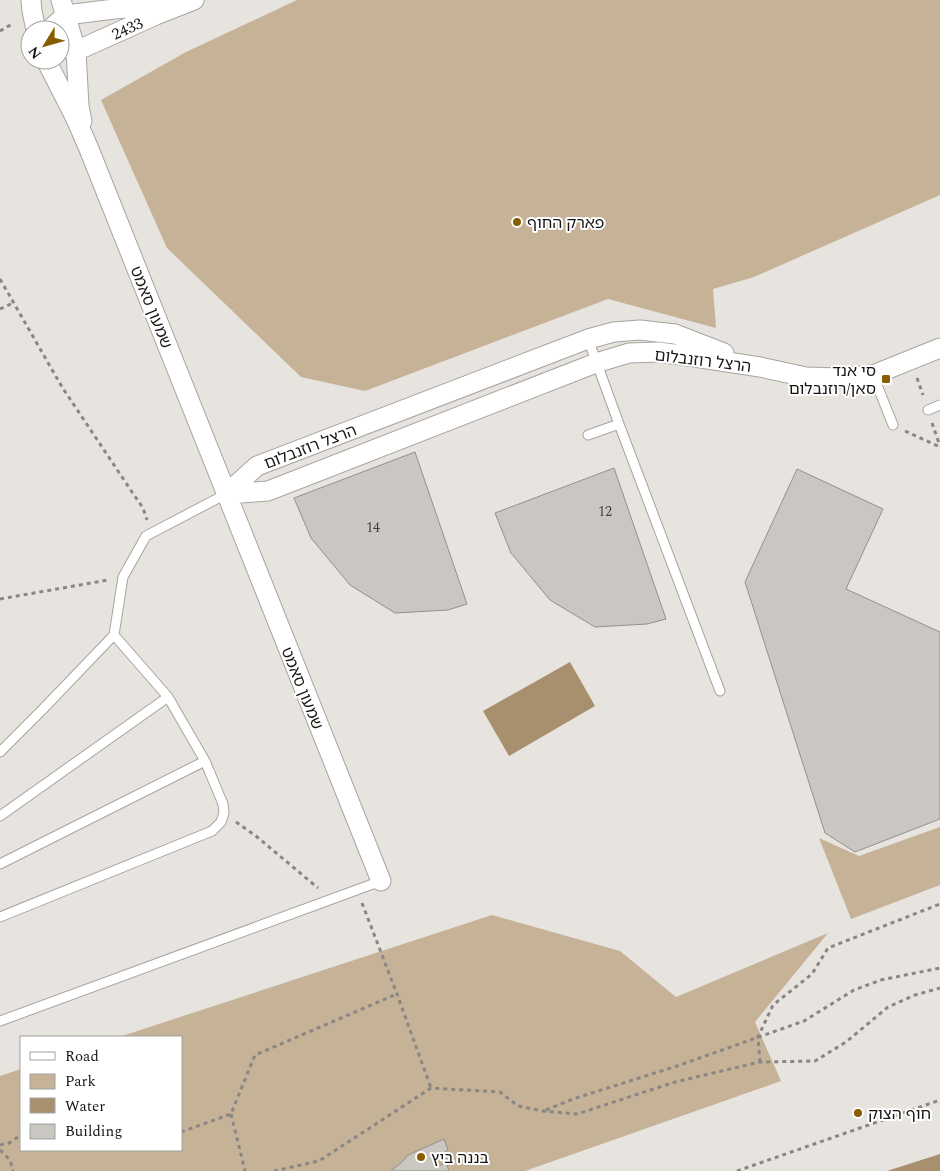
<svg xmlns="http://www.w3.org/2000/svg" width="940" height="1171" font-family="Spectral,'Noto Sans Hebrew',serif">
<rect width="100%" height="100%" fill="#e7e3de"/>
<!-- green -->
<path fill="#c6b297" d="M297 0H940V195L754 277 713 289 716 328 608 299 365 391 301 377 167 248 101 100 186 52Z
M940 827V885L851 919 819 838 859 856Z
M492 915 620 951 676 997 828 933 755 1022 781 1081 525 1171H0V1076L21 1069V1150H181V1037H119Z"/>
<!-- water -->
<path fill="#a8906e" d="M570 662 595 706 509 756 483 711Z
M940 1154V1171H887Z"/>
<!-- building -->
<path fill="#cac6c1" stroke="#94908b" d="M415 452 467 604 448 610 395 613 350 585 311 538 294 498Z
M614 468 666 619 647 624 595 627 550 600 511 553 495 513Z
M797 469 883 509 846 589 940 632V819L855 852 825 833 745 582Z
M444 1139 448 1150 433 1159 436 1167 446 1163 449 1171H391L402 1162 408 1155Z"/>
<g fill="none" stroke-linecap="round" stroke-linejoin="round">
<defs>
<path id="lane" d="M588 339 619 424 720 691
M873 375 893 425
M928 410 940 405
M588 435 619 424
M0 752 43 709 114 635
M0 816 168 697
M0 864 205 761
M0 917 212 831 221 822 224 813 223 804 205 761 168 697 114 635 123 577 146 536 226 494
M0 1021 381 881"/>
<path id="street" d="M31 0 32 11 36 30
M61 0 76 51 79 106 82 121
M49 30 66 15 114 9 154 6 164 5
M60 46 76 51 156 15 194 0
M46 60 76 119 89 149 381 881
M226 494 268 491 596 363 629 353 658 352 688 356 760 367 806 377 840 378 873 375 940 348
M226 494 257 466 588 339 614 332 640 330 675 334 724 353"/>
</defs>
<!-- lane casing -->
<use href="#lane" stroke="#a8a49f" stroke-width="11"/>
<!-- street casing -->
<use href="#street" stroke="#a8a49f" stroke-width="21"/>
<!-- path -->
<path stroke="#898783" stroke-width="3" stroke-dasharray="4 4" stroke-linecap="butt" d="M0 31 14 23
M0 279 62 387 132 492 143 508 147 520
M0 309 13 303
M917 378 923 395
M932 423 940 446
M905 431 940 447
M0 599 108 580
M236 822 256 836 318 888
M362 903 397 994 431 1088
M760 1062 758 1037 773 1005 812 974 828 948 940 904
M546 1110 573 1099 677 1066 804 1021 854 990 881 980 940 968
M231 1114 245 1171
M181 1132 231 1114 255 1055 397 994
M0 1145 9 1143 21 1135
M0 1150C7 1156 12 1162 13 1171
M274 1171 319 1161 431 1088 500 1092 518 1106 543 1111 577 1114 675 1082 760 1062 815 1061 846 1042 888 1007 915 995 940 988
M737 1171 940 1100"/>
<!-- lane -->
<use href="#lane" stroke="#fff" stroke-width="9"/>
<!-- street -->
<use href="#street" stroke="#fff" stroke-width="19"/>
</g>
<!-- markers -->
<g fill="#895c00" stroke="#fff" stroke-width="2">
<circle cx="517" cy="222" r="5"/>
<rect x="881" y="374" width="10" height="10" rx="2.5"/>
<circle cx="858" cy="1113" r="5"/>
<circle cx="421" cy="1157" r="5"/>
</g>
<g text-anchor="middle" stroke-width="4" stroke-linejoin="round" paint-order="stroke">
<!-- number labels -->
<g font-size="14" fill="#44423f">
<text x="605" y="516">12</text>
<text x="373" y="532">14</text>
</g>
<!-- street labels -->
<g font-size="16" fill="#171614" stroke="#fff">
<text transform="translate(127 28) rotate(-24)" y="6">2433</text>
<text transform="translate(152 307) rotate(68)" y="6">שמעון סאמט</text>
<text transform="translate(703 360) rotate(7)" y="6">הרצל רוזנבלום</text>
<text transform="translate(310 446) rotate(-21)" y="6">הרצל רוזנבלום</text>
<text transform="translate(303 688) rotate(68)" y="6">שמעון סאמט</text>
</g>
<!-- poi labels -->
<g font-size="16" fill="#171614" stroke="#fff" text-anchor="start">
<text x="527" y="228">פארק החוף</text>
<text x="876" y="376" text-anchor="end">סי אנד<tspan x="876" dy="18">סאן/רוזנבלום</tspan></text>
<text x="868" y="1119">חוף הצוק</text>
<text x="431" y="1163">בננה ביץ</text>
</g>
</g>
<!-- legend -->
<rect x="20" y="1036" width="162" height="115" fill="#ffffff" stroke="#a2a2a1"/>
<rect x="30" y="1052" width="25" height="8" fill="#ffffff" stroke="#a2a2a1"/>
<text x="65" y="1061" font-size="15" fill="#171614">Road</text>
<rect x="30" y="1074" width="25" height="15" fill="#c6b297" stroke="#a2a2a1"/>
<text x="65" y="1086" font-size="15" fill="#171614">Park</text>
<rect x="30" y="1098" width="25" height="15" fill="#a8906e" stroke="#a2a2a1"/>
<text x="65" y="1111" font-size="15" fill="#171614">Water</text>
<rect x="30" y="1124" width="25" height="15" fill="#cac6c1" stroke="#a2a2a1"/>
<text x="65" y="1136" font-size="15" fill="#171614">Building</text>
<!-- north arrow -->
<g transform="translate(45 45) rotate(233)"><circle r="24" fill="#ffffff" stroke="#a2a2a1"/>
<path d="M0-4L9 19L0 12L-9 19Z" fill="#895c00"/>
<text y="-8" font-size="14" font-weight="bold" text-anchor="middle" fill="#171614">N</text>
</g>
</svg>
